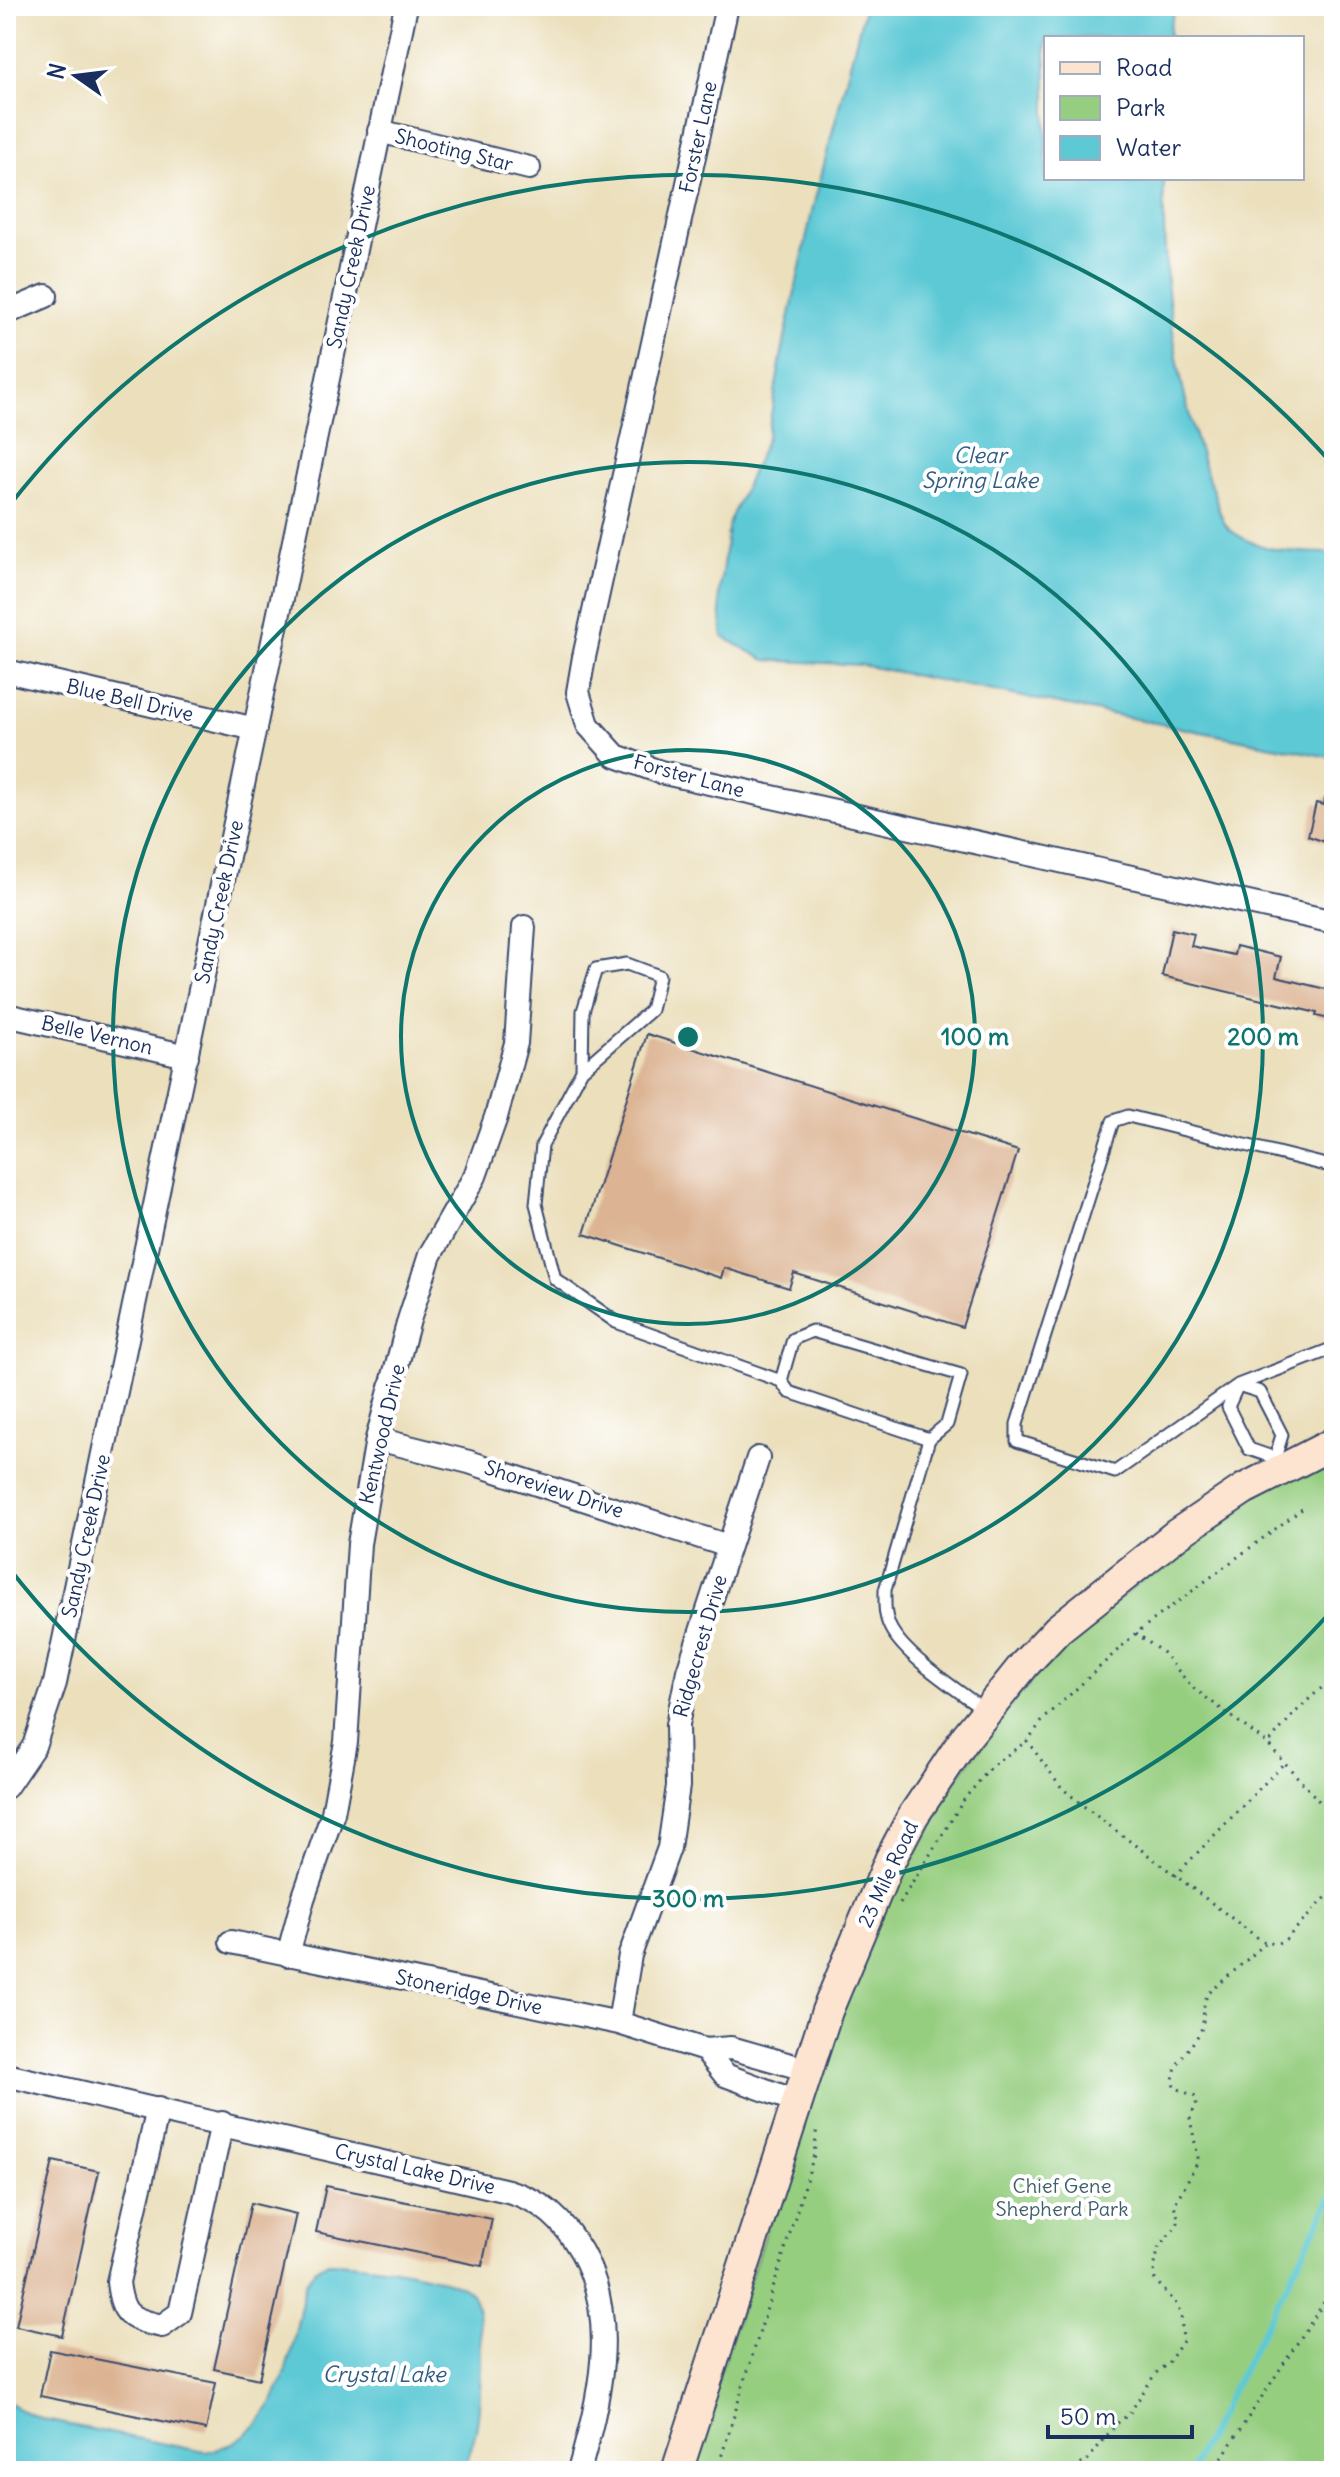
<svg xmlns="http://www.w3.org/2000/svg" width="1340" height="2477" font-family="Delius,sans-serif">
<rect width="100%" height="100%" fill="#fff"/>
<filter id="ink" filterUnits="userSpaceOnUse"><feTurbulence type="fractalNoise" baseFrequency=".0125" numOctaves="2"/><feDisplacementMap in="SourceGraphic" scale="16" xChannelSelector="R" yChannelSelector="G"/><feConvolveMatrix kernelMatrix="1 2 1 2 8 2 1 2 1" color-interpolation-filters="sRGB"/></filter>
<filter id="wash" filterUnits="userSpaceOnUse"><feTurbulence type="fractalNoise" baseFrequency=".006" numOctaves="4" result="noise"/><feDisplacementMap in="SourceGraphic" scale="32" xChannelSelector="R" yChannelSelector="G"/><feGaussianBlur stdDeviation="1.8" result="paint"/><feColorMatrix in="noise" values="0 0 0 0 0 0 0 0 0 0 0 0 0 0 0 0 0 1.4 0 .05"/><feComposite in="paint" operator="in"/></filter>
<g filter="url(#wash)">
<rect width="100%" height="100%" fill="#ebdfbc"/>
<!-- green -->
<path fill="#96ce80" stroke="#587e6f" stroke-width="2" d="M1334 1452V2471H688L782 2179 869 1935 913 1849 954 1783 1015 1700 1059 1650 1133 1587 1249 1497Z"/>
<!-- water -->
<path fill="#5dc9d5" stroke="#3c7c9a" stroke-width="2" d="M865 6H1176L1170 25 1169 38H1046V178H1164C1161 284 1177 397 1215 496 1218 506 1221 522 1229 529 1259 553 1298 553 1334 553V758L861 665 765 660 723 637 719 594 729 522 767 438 782 352 813 207Z
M328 2262C357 2262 449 2274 470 2292 486 2305 481 2408 476 2430 473 2444 468 2457 464 2471H6V2399L18 2409 45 2420 205 2452C285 2438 291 2347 306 2282L315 2270Z"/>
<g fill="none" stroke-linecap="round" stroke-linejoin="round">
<!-- stream -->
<path stroke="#5dc9d5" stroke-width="6" d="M1190 2471 1334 2193"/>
</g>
<g id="blocks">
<!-- building -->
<path fill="#dcb493" d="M1325 798 1334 799V845L1308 836 1316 803 1324 805Z
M1172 929 1194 934 1191 946 1234 955 1236 946 1281 957 1276 977 1334 991V1020L1316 1016 1317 1013 1162 976Z
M647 1034 1018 1151 962 1327 794 1273 789 1288 724 1268 721 1278 584 1234Z
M53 2161 99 2171 62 2336 16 2326Z
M326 2186 492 2219 482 2266 316 2232Z
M251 2203 296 2214 259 2379 214 2369Z
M50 2350 216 2383 206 2430 40 2396Z"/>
</g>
</g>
<g filter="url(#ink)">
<use href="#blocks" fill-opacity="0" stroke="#3a496c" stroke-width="2"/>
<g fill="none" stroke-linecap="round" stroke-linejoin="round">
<defs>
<path id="lane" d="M582 1070 583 1011 596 969 627 964 659 976 651 1010 582 1070 542 1145 536 1204 555 1279 616 1322 781 1381
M1334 1167 1128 1116 1113 1121 1017 1424V1441L1115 1472 1238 1385 1334 1348
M929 1439 947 1424 961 1375 812 1331 793 1339 781 1381 789 1392 929 1439 885 1590C885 1603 884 1615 890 1627 904 1656 959 1691 986 1711
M1275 1458 1282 1435 1260 1392 1238 1385 1228 1407 1249 1449 1275 1458 1280 1466"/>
<path id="street" d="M727 6 584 657 578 692 588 725 616 756 660 772 1334 922
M379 131 529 168
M6 313 46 296
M6 671 255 729
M6 1015 187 1056
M377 1439 469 1462 728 1546
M6 1787 34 1746 55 1683 406 6
M231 1942 619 2023 705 2050 731 2048 808 2070
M288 1955 303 1899 333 1813 346 1742 359 1544 377 1439 409 1320 430 1255 475 1176 496 1117 516 1043 524 927
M619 2023 630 1955 669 1848 678 1786 677 1725 688 1671 758 1458
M705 2050 725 2075 798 2102
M6 2075 508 2191C543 2201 563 2220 581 2251 620 2320 599 2400 579 2471
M158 2109 118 2282C122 2316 130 2319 162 2326L180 2313 222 2123"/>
<path id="secondary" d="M677 2471 827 2011 890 1860 913 1816 966 1737 1024 1665 1058 1629 1177 1534 1244 1489 1334 1443"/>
</defs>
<!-- lane casing -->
<use href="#lane" stroke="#3a496c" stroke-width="15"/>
<!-- street casing -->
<use href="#street" stroke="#3a496c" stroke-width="26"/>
<!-- secondary casing -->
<use href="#secondary" stroke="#3a496c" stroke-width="34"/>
<!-- path -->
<path stroke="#3a496c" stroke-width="3" stroke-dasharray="2 6" stroke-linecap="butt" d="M1302 1509 1136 1633 1043 1720 1027 1741 1062 1788 1086 1808 1262 1941 1275 1944 1285 1940 1334 1889
M1136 1633 1163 1653 1192 1687 1268 1744
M1334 1678C1308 1698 1288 1719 1268 1744L1334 1818
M1175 1876 1285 1762
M900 1903 965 1798 993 1765 1027 1741
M717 2471 814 2155 817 2126
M1066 2471 1087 2461 1115 2425 1129 2414 1155 2374 1168 2363 1183 2341 1181 2315 1175 2302 1155 2280 1154 2269 1159 2246 1176 2227 1179 2220 1174 2205 1196 2165 1198 2157 1190 2119 1197 2102 1194 2096 1174 2087C1169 2064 1192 2049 1201 2030 1206 2017 1200 2005 1209 1993L1266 1943
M1213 2471 1323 2304 1330 2291 1334 2260"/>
<!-- lane -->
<use href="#lane" stroke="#fff" stroke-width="11"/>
<!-- street -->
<use href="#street" stroke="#fff" stroke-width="22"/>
<!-- secondary -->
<use href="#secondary" stroke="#fde4d0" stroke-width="30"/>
</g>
</g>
<!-- distance rings -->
<g fill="none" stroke="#0f766e" stroke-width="4">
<circle cx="688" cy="1037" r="287"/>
<circle cx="688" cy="1037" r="575"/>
<path d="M1334 1608A862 862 0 0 1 9 1568M9 506A862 862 0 0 1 1334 466"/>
</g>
<g text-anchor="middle" stroke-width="8" stroke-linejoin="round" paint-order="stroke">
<!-- street labels -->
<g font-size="20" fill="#1b2f5e" stroke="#fff">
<text transform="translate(698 137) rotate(-78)" y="7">Forster Lane</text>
<text transform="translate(454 150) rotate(14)" y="7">Shooting Star</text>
<text transform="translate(351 267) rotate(-78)" y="7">Sandy Creek Drive</text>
<text transform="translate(130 700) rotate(13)" y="7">Blue Bell Drive</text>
<text transform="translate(689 776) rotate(15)" y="7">Forster Lane</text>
<text transform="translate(219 902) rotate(-78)" y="7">Sandy Creek Drive</text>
<text transform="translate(97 1035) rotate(13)" y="7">Belle Vernon</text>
<text transform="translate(382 1434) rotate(-77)" y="7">Kentwood Drive</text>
<text transform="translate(554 1489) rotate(18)" y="7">Shoreview Drive</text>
<text transform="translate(86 1536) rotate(-78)" y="7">Sandy Creek Drive</text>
<text transform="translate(700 1646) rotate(-74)" y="7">Ridgecrest Drive</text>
<text transform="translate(888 1874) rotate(-65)" y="7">23 Mile Road</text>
<text transform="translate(469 1992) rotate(12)" y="7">Stoneridge Drive</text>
<text transform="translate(415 2169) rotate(13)" y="7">Crystal Lake Drive</text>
</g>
<!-- park labels -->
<g font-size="20" fill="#405f68" stroke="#fff">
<text x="1062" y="2193">Chief Gene<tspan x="1062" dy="23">Shepherd Park</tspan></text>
</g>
<!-- water labels -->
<g font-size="22" font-style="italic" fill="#2f5d82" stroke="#fff">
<text x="980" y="463">Clear<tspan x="980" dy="25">Spring Lake</tspan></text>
<text x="384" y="2382">Crystal Lake</text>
</g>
</g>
<circle cx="688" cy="1037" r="12" fill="#0f766e" stroke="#fff" stroke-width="4"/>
<g font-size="24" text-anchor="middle" font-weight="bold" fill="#0f766e" stroke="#fff" stroke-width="8" stroke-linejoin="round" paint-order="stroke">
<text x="975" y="1045">100 m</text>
<text x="1263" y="1045">200 m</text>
<text x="688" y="1907">300 m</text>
</g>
<!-- margin -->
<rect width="1340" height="2477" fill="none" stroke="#fff" stroke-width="32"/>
<!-- legend -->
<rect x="1044" y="36" width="260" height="144" fill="#ffffff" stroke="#a4acbf" stroke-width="2"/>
<rect x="1060" y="62" width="40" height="12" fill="#fde4d0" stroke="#a4acbf" stroke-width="2"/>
<text x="1116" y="76" font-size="24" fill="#1b2f5e">Road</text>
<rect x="1060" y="96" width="40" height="24" fill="#96ce80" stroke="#a4acbf" stroke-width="2"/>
<text x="1116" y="116" font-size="24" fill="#1b2f5e">Park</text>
<rect x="1060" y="136" width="40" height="24" fill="#5dc9d5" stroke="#a4acbf" stroke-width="2"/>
<text x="1116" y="156" font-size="24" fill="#1b2f5e">Water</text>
<!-- north arrow -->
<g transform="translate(76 76) rotate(284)" stroke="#ffffff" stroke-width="6" paint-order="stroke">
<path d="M0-6L14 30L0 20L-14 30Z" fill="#1b2f5e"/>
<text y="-12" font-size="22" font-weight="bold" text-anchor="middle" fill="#1b2f5e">N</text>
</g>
<!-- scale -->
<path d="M1048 2425v12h144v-12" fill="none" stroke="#1b2f5e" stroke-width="4"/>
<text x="1060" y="2425" font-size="24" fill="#1b2f5e" stroke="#ffffff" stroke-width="6" paint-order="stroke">50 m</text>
</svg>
